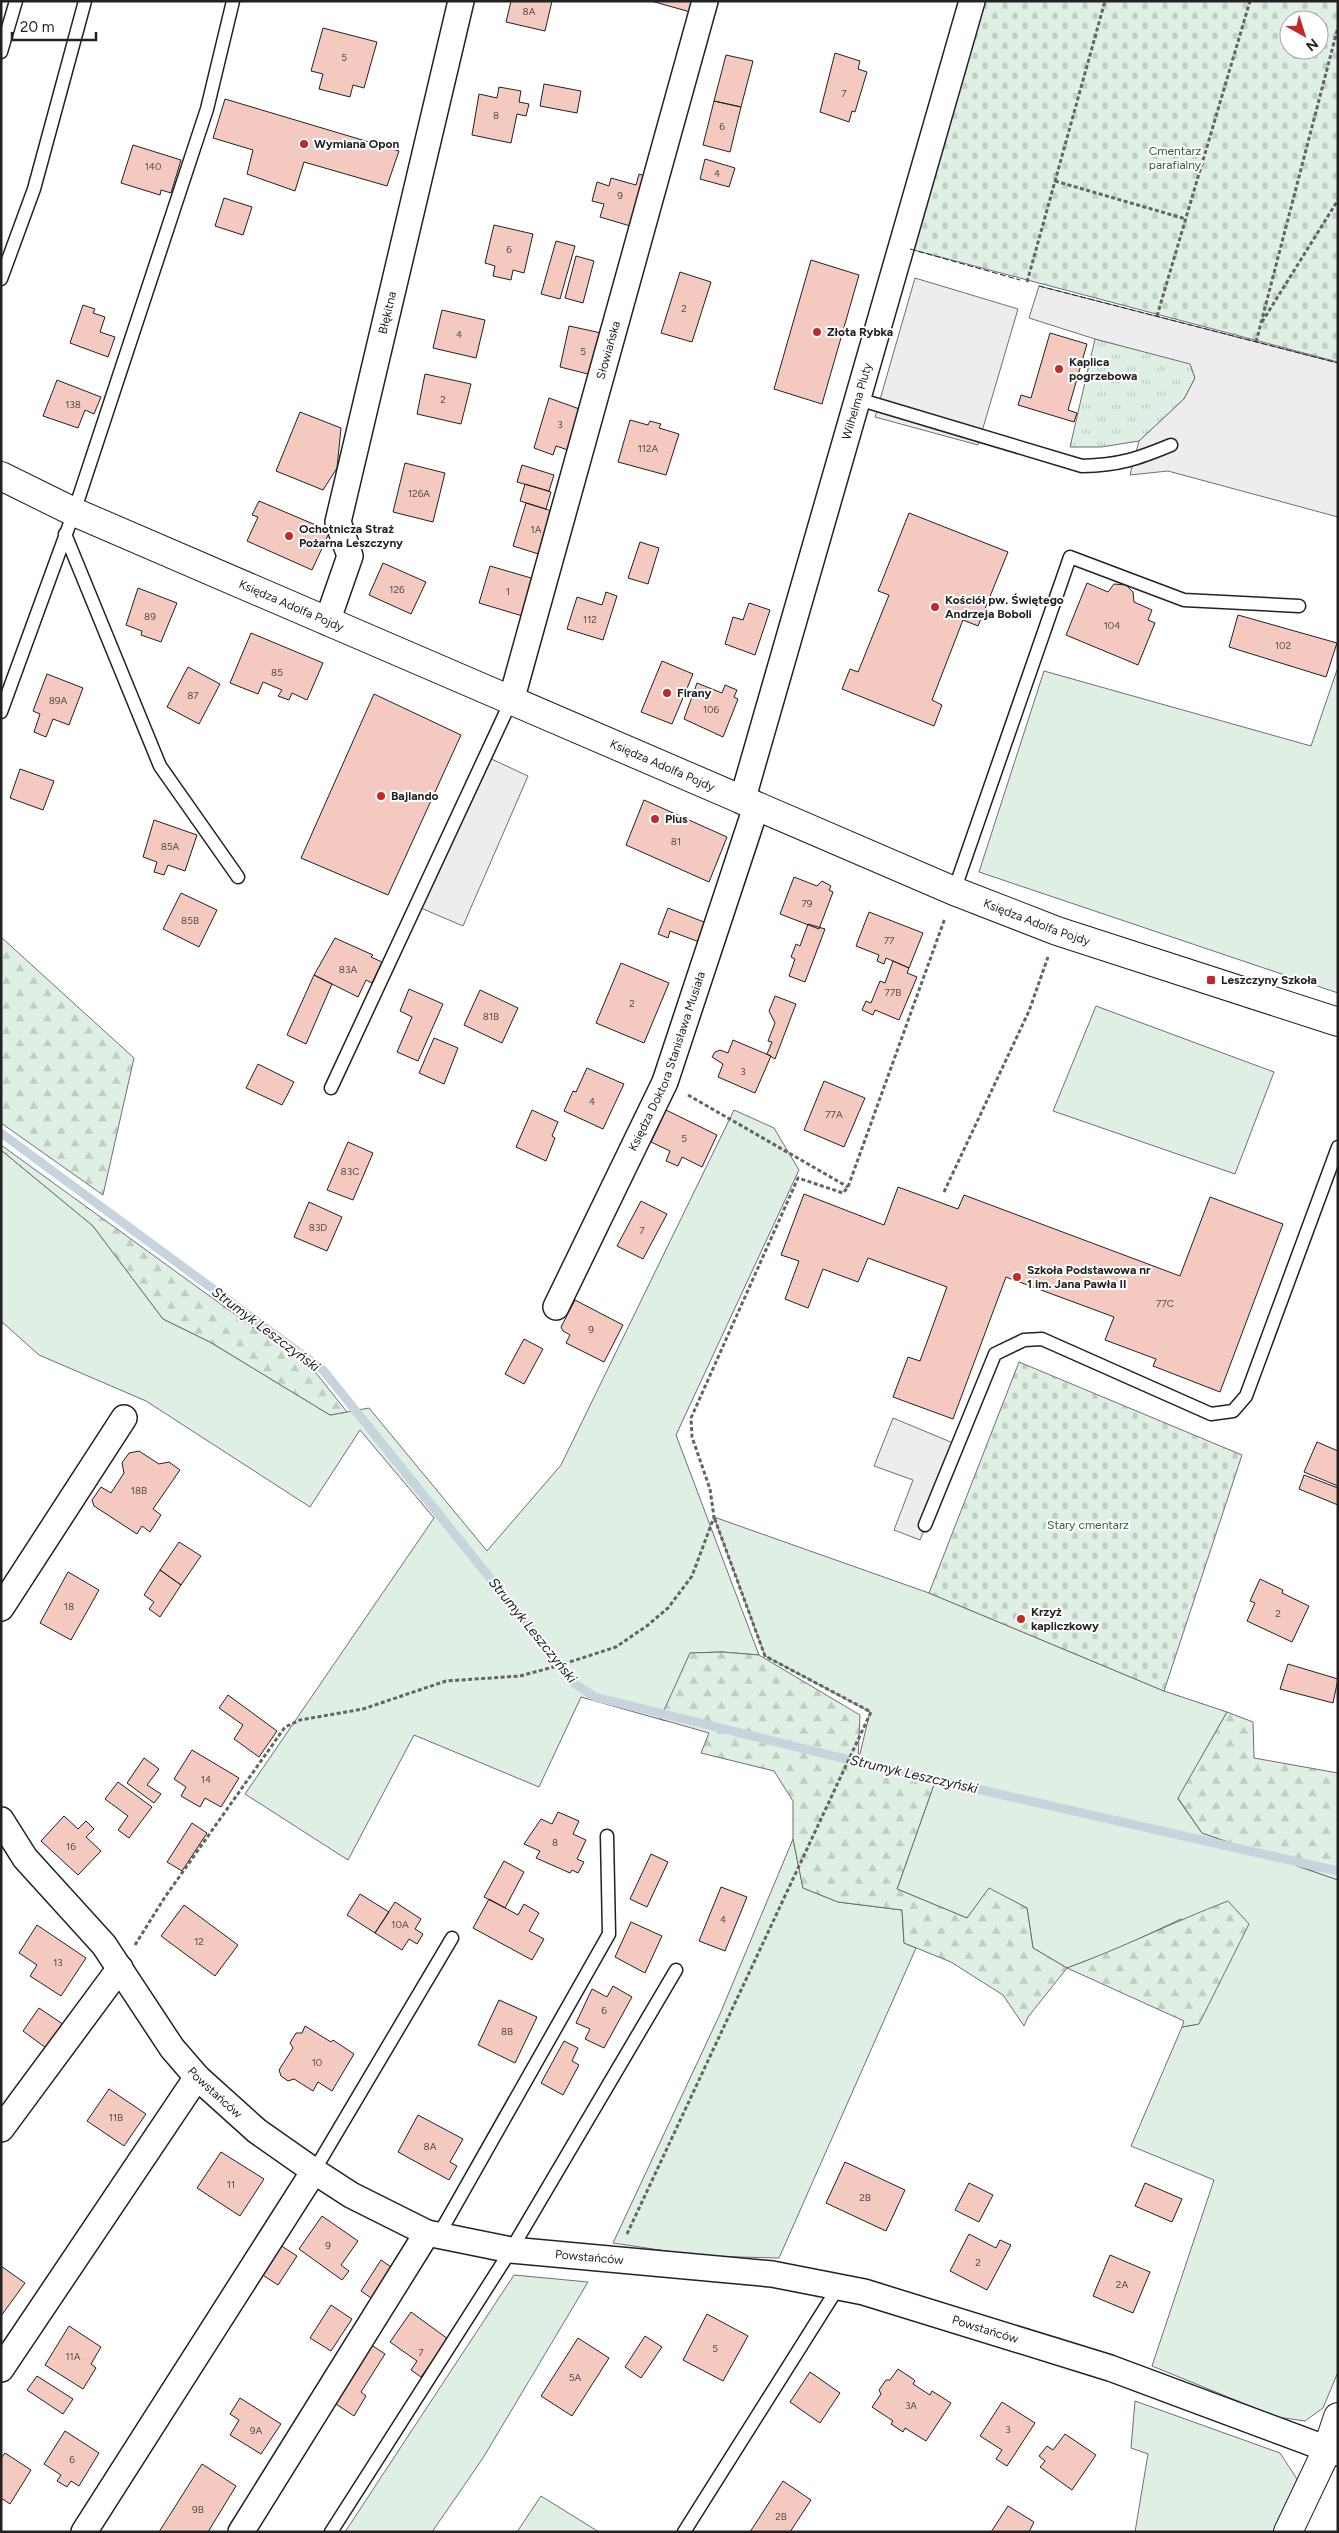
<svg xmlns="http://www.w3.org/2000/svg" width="1339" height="2533" font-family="Figtree,sans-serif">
<defs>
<pattern id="forest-firs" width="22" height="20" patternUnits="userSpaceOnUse" patternTransform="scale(1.25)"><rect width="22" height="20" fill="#e0efe3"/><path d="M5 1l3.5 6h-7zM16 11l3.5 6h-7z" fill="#c0cdc2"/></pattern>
<pattern id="cemetery-stones" width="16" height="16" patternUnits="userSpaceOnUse" patternTransform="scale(1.25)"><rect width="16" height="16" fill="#e0efe3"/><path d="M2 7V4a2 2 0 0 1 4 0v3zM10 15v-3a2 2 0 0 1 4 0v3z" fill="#c0cdc2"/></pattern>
<pattern id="park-tufts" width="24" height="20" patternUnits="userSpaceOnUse" patternTransform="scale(1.25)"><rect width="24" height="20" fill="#e0efe3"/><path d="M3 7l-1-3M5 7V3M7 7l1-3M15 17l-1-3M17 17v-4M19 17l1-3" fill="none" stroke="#c0cdc2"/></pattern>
</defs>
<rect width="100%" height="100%" fill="#fff"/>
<!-- grass -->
<path fill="#e0efe3" stroke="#6f6f6f" d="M1338 667V993L979 872 1044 671 1311 746Z
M1096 1006 1274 1072 1235 1174 1053 1111Z
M734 1110 774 1128 799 1170 676 1435 759 1655 722 1652 690 1653 666 1721 581 1697 539 1787 414 1735 348 1860 245 1794 434 1518 360 1430 310 1507 146 1401 39 1355 1 1321V1150L93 1226 163 1319 210 1342 330 1415 369 1408 487 1551 561 1465Z
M714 1517 929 1593 1164 1691 1227 1712 1178 1799 1202 1833 1338 1880V2372L1323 2408 1305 2421 1277 2417 1152 2366 1214 2180 1131 2146 1182 2027 1199 2024 1181 1919 1117 1949 1067 1968 1033 1948 1027 1908 989 1889 967 1918 897 1889 937 1776 858 1762 870 1712 765 1656Z
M793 1839 803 1888 838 1902 902 1910 904 1943 916 1948 779 2258 700 2256 613 2243 720 2014Z
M514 2275 588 2282 483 2458 432 2532H345Z
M1135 2401 1280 2453 1297 2479 1288 2503 1273 2532H1135L1148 2454 1131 2448Z
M541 2496 599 2532H517Z"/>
<!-- forest -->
<path fill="url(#forest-firs)" stroke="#6f6f6f" d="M1 937 134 1058 103 1195 1 1123Z
M1 1145 316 1373 347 1412 330 1415 210 1342 163 1319 93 1226 1 1150Z
M722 1652 759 1655 860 1715 858 1762 937 1776 897 1889 967 1918 989 1888 1027 1908 1033 1948 1067 1968C1122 1948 1173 1922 1228 1901L1249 1924 1199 2024 1182 2027 1184 2021 1067 1968 1028 2017 1024 2026 1003 1995 951 1962 904 1943 902 1910 838 1902 803 1888 793 1839V1801L774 1771 701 1753 709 1733 660 1719 690 1653Z
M1227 1712 1253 1722 1254 1758 1338 1773V1880L1202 1833 1178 1798Z"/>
<!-- cemetery -->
<path fill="url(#cemetery-stones)" stroke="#6f6f6f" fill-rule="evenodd" d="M982 1H1338V362L910 249ZM1289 20H1319V50H1289Z
M1019 1362 1242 1455 1164 1691 929 1593Z"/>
<!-- park -->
<path fill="url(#park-tufts)" stroke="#6f6f6f" d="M1095 339 1190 363 1195 378 1184 399 1139 441 1101 447H1070Z"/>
<!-- parking -->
<path fill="#ededed" stroke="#6f6f6f" d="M915 278 1018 309 978 445 875 417Z
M1039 286 1338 363V517L1168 471 1130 475 1139 441 1184 399 1195 378 1190 364 1095 339 1029 318Z
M485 756 528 776 463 926 421 908Z
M893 1418 958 1445 920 1540 894 1530 913 1480 874 1466Z"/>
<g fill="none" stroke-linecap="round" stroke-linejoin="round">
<!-- stream -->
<path stroke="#c7d3dd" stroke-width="9" d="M1 1133 323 1370 575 1684 595 1697 858 1762 1338 1871"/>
</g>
<!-- building -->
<path fill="#f3c9c0" stroke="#222" d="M511 1H552L545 31 506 22Z
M651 1H697L694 13Z
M323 28 377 42 364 88 353 85 350 97 319 89 323 74 311 71Z
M835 53 860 61 858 69 867 72 855 112 852 111 849 122 820 112Z
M726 55 753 61 741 107 714 101Z
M544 84 581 91 577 113 540 106Z
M499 87 521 91 519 102 529 104 526 116 517 114 511 143 472 135 479 94 497 98Z
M225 99 399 151 387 186 304 162 295 191 247 174 253 150 213 138Z
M714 101 741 107 730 152 703 145Z
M133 145 181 160 171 193 161 190 160 195 121 183Z
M705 159 735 168 729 187 700 179Z
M639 174 651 178 637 228 600 217 604 204 592 201 597 182 609 186 611 178 636 185Z
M224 198 252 207 243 235 215 226Z
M494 225 533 234 524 273 513 270 511 280 493 276 495 266 485 263Z
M556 241 575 246 560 299 541 294Z
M576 256 594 261 583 303 565 298Z
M811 260 859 275 822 404 774 389Z
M680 272 711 282 692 342 661 333Z
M83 305 95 309 93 313 105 317 100 332 115 337 108 357 70 343Z
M442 310 485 320 476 358 433 348Z
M569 326 606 334 596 376 560 367Z
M1050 333 1087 344 1068 410 1077 413 1074 422 1018 405 1021 395 1031 398Z
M425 374 471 384 461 424 417 414Z
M57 380 101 397 94 414 85 410 78 428 43 416Z
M549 398 585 411 571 451 556 446 553 455 534 448Z
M300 412 341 428 337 468 323 490 276 471Z
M630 420 648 425 650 421 661 424 659 428 679 434 666 475 618 462Z
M405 463 445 473 433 522 393 512Z
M522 465 554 475 549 491 517 482Z
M525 484 551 492 546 509 520 501Z
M259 501 330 531 312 570 247 541 258 517 252 515Z
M526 503 558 513 545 556 513 546Z
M909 513 1008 552 978 626 963 620 932 700 942 705 934 726 842 689 850 669 858 672 889 595 878 591Z
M640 542 659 548 648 584 628 578Z
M383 563 426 582 411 614 369 595Z
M490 566 538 580 526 617 479 603Z
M1087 583 1108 592 1114 584 1126 585 1133 592 1134 602 1152 610 1148 620 1155 623 1138 665 1066 635Z
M138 588 177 603 161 642 141 635 142 631 126 625Z
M606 592 617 596 603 640 567 629 577 597 602 605Z
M749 603 770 610 755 655 725 644 733 617 743 620Z
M1238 615 1337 643 1326 677 1229 647Z
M251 633 323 663 307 700 292 693 289 700 278 696 282 690 263 682 258 694 230 683Z
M662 661 693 674 672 724 641 712Z
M188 667 220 684 199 724 167 707Z
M47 674 83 688 69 725 53 719 46 737 34 732 40 714 33 711Z
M697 683 722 693 725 685 737 690 734 697 738 699 723 737 684 719Z
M374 694 461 735 388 895 301 858Z
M20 769 54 781 43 810 10 798Z
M644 800 727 837 709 882 626 845Z
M154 820 197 835 185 871 168 865 164 875 154 872 157 862 143 857Z
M794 877 817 886 822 881 831 886 829 890 833 892 819 929 780 914Z
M181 893 217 910 199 947 163 929Z
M668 908 709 924 702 943 670 931 668 938 658 934Z
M869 912 923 933 909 968 886 958 884 964 877 961 879 955 856 946Z
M808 924 825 929 805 982 789 976 795 959 791 957 796 944 800 946Z
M335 938 373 955 371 957 382 962 372 983 366 980 358 997 314 975Z
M893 961 909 968 907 973 917 977 899 1020 875 1010 873 1015 862 1010 866 1001 871 1003 880 981 885 983Z
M621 963 669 983 644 1043 596 1023Z
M314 975 332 984 306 1044 287 1035Z
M409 989 443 1004 418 1061 397 1052 412 1017 400 1011Z
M480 990 518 1008 502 1043 464 1025Z
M775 996 796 1004 775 1059 767 1054 772 1042 768 1041 775 1023 769 1011Z
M434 1038 458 1048 444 1084 419 1073Z
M733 1040 771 1056 755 1093 718 1077 723 1064 712 1057 715 1052 720 1050 728 1053Z
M258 1064 294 1082 282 1105 246 1088Z
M587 1068 624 1084 603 1129 564 1111 573 1091 576 1092Z
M824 1081 865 1098 844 1147 804 1130Z
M532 1110 558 1122 552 1136 555 1138 546 1161 516 1147Z
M666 1110 717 1135 702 1167 682 1157 678 1166 666 1161 670 1151 651 1142Z
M348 1142 373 1153 353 1200 327 1190Z
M898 1187 958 1209 964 1195 1180 1276 1210 1197 1283 1224 1220 1392 1153 1366 1156 1359 1105 1340 1114 1317 1006 1277 953 1419 893 1397 908 1357 920 1361 947 1287 868 1258 858 1282 823 1269 808 1308 785 1299 799 1261 781 1255 804 1194 884 1225Z
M641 1201 667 1214 643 1259 617 1246Z
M309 1202 342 1217 327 1251 294 1237Z
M575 1300 623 1325 604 1362 566 1343 570 1335 563 1331 561 1327Z
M524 1339 543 1349 524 1384 505 1374Z
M1317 1442 1338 1451V1486L1304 1472Z
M139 1451 159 1464 169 1462 180 1470 153 1509 161 1515 150 1532 142 1526 137 1534 94 1506 92 1500 101 1487 111 1493 124 1473 122 1463 129 1453Z
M1304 1475 1338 1488V1505L1299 1489Z
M179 1542 201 1556 181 1585 160 1570Z
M160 1570 181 1585 160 1617 149 1609 154 1602 144 1595Z
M68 1572 99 1590 71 1640 40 1623Z
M1260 1579 1283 1590 1282 1593 1309 1606 1292 1642 1247 1621 1255 1603 1250 1601Z
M1288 1664 1338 1679 1333 1703 1280 1689Z
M228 1695 277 1731 259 1757 234 1739 243 1725 219 1708Z
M192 1750 239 1778 221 1807 205 1798 200 1807 181 1796 186 1787 174 1779Z
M144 1758 159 1769 147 1785 161 1794 154 1803 127 1783Z
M118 1782 152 1807 129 1838 118 1830 128 1816 105 1799Z
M558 1812 579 1821 573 1834 586 1840 577 1859 584 1862 578 1873 572 1870 570 1873 536 1858 540 1851 524 1844 541 1819 552 1824Z
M64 1816 78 1829 86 1821 94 1829 86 1837 101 1851 78 1875 41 1841Z
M192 1823 207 1833 182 1871 167 1862Z
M651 1854 668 1862 647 1907 630 1899Z
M504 1861 524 1872 505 1908 484 1897Z
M721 1887 747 1897 725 1951 699 1941Z
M360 1894 389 1912 375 1933 347 1915Z
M489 1899 518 1915 524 1904 539 1913 529 1931 544 1939 532 1960 473 1928Z
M395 1902 421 1919 415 1929 423 1934 417 1944 409 1939 402 1950 375 1933Z
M184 1905 238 1945 215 1976 161 1936Z
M631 1922 662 1936 645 1973 615 1957Z
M37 1925 86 1958 61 1996 30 1976 37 1965 19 1953Z
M613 1986 632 1997 604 2048 585 2039 590 2029 576 2023 592 1989 607 1997Z
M499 2000 537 2017 515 2063 478 2045Z
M39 2008 67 2027 50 2051 23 2031Z
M305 2026 331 2042 333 2040 354 2054 332 2091 318 2082 313 2091 294 2079 288 2081 281 2076 279 2070 293 2048 290 2043 296 2033H302Z
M564 2041 578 2048 572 2061 579 2065 563 2095 541 2083Z
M109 2089 146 2114 124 2146 87 2121Z
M418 2115 463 2139 450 2162 457 2166 449 2180 398 2152Z
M221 2152 264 2179 240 2216 197 2188Z
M845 2162 905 2190 886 2231 826 2203Z
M969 2183 993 2195 979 2222 955 2210Z
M1145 2183 1182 2199 1172 2222 1135 2206Z
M322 2216 358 2241 341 2265 349 2271 342 2280 299 2249Z
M969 2234 996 2248 1000 2240 1011 2245 987 2290 950 2271Z
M277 2243 297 2256 278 2285 258 2272Z
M1110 2255 1150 2272 1133 2313 1093 2296Z
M381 2260 397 2271 377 2302 361 2291Z
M1 2266 25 2283 1 2316Z
M331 2305 352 2319 331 2351 310 2338Z
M411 2312 448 2339 421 2377 411 2370 417 2361 390 2342Z
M707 2314 748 2336 723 2381 683 2360Z
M69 2326 101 2347 91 2364 96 2368 83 2389 45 2365Z
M645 2336 662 2347 641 2378 625 2367Z
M578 2338 609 2358 572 2416 541 2396Z
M370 2344 385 2354 361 2392 366 2396 354 2416 333 2402Z
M898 2369 913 2379 915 2381 913 2384 930 2395 932 2391 951 2403 926 2441 905 2428 903 2432 891 2424 893 2421 872 2407 881 2394 879 2390 886 2380H890Z
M810 2372 840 2393 820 2423 790 2402Z
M37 2376 73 2399 63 2414 27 2390Z
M240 2398 281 2424 261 2454 230 2435 239 2420 230 2414Z
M1002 2402 1035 2423 1007 2466 996 2459 1002 2450 980 2436Z
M65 2431 99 2453 79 2486 71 2481 67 2487 57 2481 61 2475 44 2464Z
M1065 2434 1096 2455 1072 2490 1040 2467 1045 2461 1039 2456 1047 2446 1053 2450Z
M5 2453 31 2470 10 2504 1 2498V2458Z
M202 2464 236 2486 208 2532H159Z
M783 2481 811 2500 790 2532H750Z
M1008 2506 1034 2522 1029 2532H991Z"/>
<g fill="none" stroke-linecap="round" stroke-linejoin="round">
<defs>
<path id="lane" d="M1 52 16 1
M1 279 34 189 85 1
M858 399 1082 466C1120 465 1137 459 1171 445
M65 534 160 766 238 877
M1 712 74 512 207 109 233 1
M954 891 1070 557 1184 600 1299 606
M331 1088 511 701
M925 1525 995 1354 1024 1340 1042 1339 1211 1414 1233 1411 1246 1396 1338 1147
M314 2171 452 1938
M438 2236 609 1934 607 1836
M331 2532 511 2250 676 1970
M684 2532 839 2286"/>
<g id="street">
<path id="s1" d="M327 622 350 556 338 522 461 1"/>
<path id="s2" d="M511 701 705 1"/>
<path id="s3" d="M742 801 972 1"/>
<path id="s4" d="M556 1307 665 1082 756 807"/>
<path d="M1 1608 124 1418"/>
<path id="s5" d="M1 1820 25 1858 104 1945 172 2048 197 2077 257 2131 314 2171 351 2195 427 2233 511 2250 772 2274 864 2292 1110 2368 1338 2453"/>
<path d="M1 2129 120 1968"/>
<path d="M1 2369 197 2077"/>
<path d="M84 2532 314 2171"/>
<path d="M241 2532 427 2233"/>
</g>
<g id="secondary">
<path id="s6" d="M1 476 74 512 954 891 1057 931 1338 1022"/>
<path d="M1288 2532 1327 2450 1338 2417"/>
</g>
</defs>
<!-- lane casing -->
<use href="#lane" stroke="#222" stroke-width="15"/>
<!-- street casing -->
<use href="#street" stroke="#222" stroke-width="28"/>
<!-- secondary casing -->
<use href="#secondary" stroke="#222" stroke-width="30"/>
<!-- path -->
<path stroke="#646464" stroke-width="3" stroke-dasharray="4 2.5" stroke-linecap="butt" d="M1055 181 1186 219
M1027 282 1105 1
M1157 316 1250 1
M1262 322 1338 200
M1256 342 1338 27
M688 1095 848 1187
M944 1192 1029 1011 1048 957
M135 1945 165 1897 285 1727 300 1720 363 1709 446 1681 520 1676 557 1666 616 1647 648 1625 668 1608 692 1576 714 1517 710 1489 692 1437 691 1418 798 1178 843 1193 848 1187 945 918
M627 2234 871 1712 765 1656 714 1517"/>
<!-- lane -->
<use href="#lane" stroke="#fff" stroke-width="12"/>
<!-- street -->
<use href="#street" stroke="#fff" stroke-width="25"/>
<!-- secondary -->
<use href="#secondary" stroke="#fff" stroke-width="28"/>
<!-- fence -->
<path stroke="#222" stroke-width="1" stroke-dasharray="6 2.5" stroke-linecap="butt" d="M910 249 1020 280
M1039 286 1338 363"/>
</g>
<!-- markers -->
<g fill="#c62828" stroke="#fff" stroke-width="2">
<circle cx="304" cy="144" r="5"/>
<circle cx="817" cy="332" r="5"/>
<circle cx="1059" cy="369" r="5"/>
<circle cx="289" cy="536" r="5"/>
<circle cx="935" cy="607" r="5"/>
<circle cx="667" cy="693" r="5"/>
<circle cx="381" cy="796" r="5"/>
<circle cx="655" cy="819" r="5"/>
<rect x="1206" y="975" width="10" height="10" rx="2.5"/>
<circle cx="1017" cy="1277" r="5"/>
<circle cx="1021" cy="1619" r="5"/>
</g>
<g text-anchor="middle" stroke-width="4" stroke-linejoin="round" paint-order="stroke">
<!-- number labels -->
<g font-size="10" fill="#564c4a">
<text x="529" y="15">8A</text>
<text x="344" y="61">5</text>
<text x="844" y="97">7</text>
<text x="496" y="119">8</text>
<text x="722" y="130">6</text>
<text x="153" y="170">140</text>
<text x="717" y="177">4</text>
<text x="620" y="199">9</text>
<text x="509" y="253">6</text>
<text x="684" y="312">2</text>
<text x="459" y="338">4</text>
<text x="583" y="355">5</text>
<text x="443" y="403">2</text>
<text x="73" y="408">138</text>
<text x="560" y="428">3</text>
<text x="648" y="452">112A</text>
<text x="419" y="497">126A</text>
<text x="536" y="533">1A</text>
<text x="397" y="593">126</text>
<text x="508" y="595">1</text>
<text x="150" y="620">89</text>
<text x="590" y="623">112</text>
<text x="1112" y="629">104</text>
<text x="1283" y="649">102</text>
<text x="277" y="676">85</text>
<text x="193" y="699">87</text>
<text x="58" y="704">89A</text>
<text x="711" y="713">106</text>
<text x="676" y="845">81</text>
<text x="170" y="850">85A</text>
<text x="807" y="907">79</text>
<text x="190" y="924">85B</text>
<text x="889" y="944">77</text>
<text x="348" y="973">83A</text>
<text x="893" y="996">77B</text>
<text x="632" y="1007">2</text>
<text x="491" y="1020">81B</text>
<text x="743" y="1075">3</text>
<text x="592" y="1105">4</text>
<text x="834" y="1118">77A</text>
<text x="684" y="1142">5</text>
<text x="350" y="1175">83C</text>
<text x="318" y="1231">83D</text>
<text x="642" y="1234">7</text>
<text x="1165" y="1307">77C</text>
<text x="591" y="1333">9</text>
<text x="139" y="1494">18B</text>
<text x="69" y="1610">18</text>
<text x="1278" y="1617">2</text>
<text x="206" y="1783">14</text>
<text x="555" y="1846">8</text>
<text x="71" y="1850">16</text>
<text x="723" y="1923">4</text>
<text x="400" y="1928">10A</text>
<text x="199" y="1945">12</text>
<text x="58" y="1966">13</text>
<text x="604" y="2014">6</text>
<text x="507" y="2035">8B</text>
<text x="317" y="2066">10</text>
<text x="116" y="2121">11B</text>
<text x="430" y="2150">8A</text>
<text x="231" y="2188">11</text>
<text x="865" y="2201">2B</text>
<text x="328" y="2249">9</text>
<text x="978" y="2266">2</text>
<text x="1122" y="2288">2A</text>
<text x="715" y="2352">5</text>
<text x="421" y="2356">7</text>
<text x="73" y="2360">11A</text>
<text x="575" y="2381">5A</text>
<text x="911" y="2409">3A</text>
<text x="1008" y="2433">3</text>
<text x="256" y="2434">9A</text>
<text x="72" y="2463">6</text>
<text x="198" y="2513">9B</text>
<text x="781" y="2520">2B</text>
</g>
<!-- poi labels -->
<g font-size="12" font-weight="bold" fill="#222" stroke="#fff" text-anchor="start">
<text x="314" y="148">Wymiana Opon</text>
<text x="827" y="336">Złota Rybka</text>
<text x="1069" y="366">Kaplica<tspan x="1069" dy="14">pogrzebowa</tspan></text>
<text x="299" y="533">Ochotnicza Straż<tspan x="299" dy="14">Pożarna Leszczyny</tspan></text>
<text x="945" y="604">Kościół pw. Świętego<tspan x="945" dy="14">Andrzeja Boboli</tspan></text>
<text x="677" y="697">Firany</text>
<text x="391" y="800">Bajlando</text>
<text x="665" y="823">Plus</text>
<text x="1221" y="984">Leszczyny Szkoła</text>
<text x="1027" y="1274">Szkoła Podstawowa nr<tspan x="1027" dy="14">1 im. Jana Pawła II</tspan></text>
<text x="1031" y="1616">Krzyż<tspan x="1031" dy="14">kapliczkowy</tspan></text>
</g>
<!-- park labels -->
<g font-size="12" fill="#2f5e38" stroke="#fff">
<text x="1175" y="155">Cmentarz<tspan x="1175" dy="14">parafialny</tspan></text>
<text x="1088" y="1529">Stary cmentarz</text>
</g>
<!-- street labels -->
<g font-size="12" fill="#222" stroke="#fff">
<text dy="4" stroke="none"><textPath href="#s1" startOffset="321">Błękitna</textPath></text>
<text dy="4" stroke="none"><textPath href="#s2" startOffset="364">Słowiańska</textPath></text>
<text dy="4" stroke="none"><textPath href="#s3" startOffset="416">Wilhelma Pluty</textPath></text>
<text dy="4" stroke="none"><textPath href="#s6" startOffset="318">Księdza Adolfa Pojdy</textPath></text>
<text dy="4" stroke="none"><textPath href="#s6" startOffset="722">Księdza Adolfa Pojdy</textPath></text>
<text dy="4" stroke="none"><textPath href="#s6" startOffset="1128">Księdza Adolfa Pojdy</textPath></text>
<text dy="4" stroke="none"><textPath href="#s4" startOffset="270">Księdza Doktora Stanisława Musiała</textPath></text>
<text dy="4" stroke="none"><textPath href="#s5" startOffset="348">Powstańców</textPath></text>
<text dy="4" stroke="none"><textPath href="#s5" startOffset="768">Powstańców</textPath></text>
<text dy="4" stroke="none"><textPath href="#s5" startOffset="1172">Powstańców</textPath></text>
</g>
<!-- water labels -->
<g font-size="14" font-style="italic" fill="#222" stroke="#fff">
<text transform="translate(266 1329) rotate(37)" y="5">Strumyk Leszczyński</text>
<text transform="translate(533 1630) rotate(51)" y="5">Strumyk Leszczyński</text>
<text transform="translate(914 1774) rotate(13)" y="5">Strumyk Leszczyński</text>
</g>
</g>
<!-- border -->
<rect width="1339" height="2533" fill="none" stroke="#222222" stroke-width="5"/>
<!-- north arrow -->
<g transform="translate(1304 35) rotate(141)"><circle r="24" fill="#ffffff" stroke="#a7a7a7"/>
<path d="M0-4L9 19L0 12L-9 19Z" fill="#c62828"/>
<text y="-8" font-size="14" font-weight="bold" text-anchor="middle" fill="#222222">N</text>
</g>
<!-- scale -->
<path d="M12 32v8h84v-8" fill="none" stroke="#222222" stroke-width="2.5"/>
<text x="20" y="32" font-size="15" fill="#222222" stroke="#ffffff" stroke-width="4" paint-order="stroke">20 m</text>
</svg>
